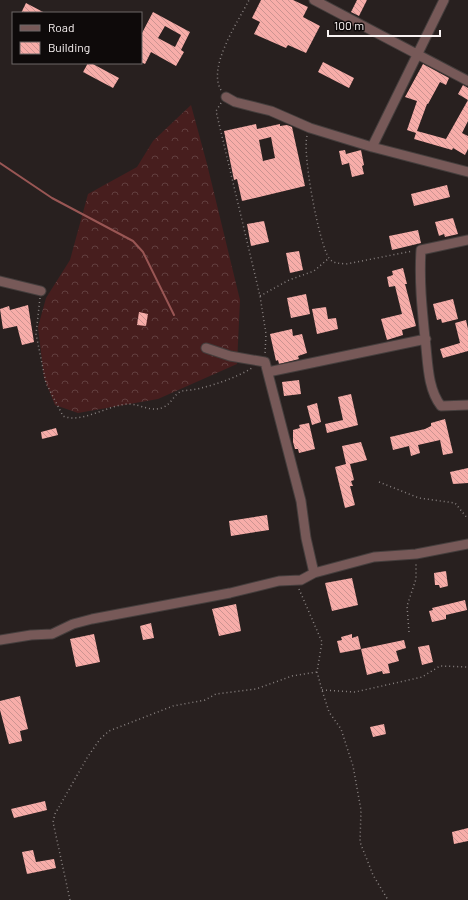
<svg xmlns="http://www.w3.org/2000/svg" width="468" height="900" font-family="Barlow,sans-serif">
<defs>
<pattern id="forest-crowns" width="20" height="18" patternUnits="userSpaceOnUse"><rect width="20" height="18" fill="#471e1e"/><path d="M2 6a3 3 0 1 1 6 0M12 15a3 3 0 1 1 6 0" fill="none" stroke="#623f3f"/></pattern>
<pattern id="building-back-hatch" width="6" height="6" patternUnits="userSpaceOnUse"><rect width="6" height="6" fill="#f7ada9"/><path d="M-1 5l2 2M0 0l6 6M5-1l2 2" fill="none" stroke="#cc9491"/></pattern>
</defs>
<rect width="100%" height="100%" fill="#28201f"/>
<!-- forest -->
<path fill="url(#forest-crowns)" d="M191 105 207 164 240 300 237 364 158 399 78 413 55 405 44 378 38 327 46 298 70 260 88 194 137 167 153 141Z"/>
<g fill="none" stroke-linecap="round" stroke-linejoin="round">
<!-- stream -->
<path stroke="#995654" stroke-width="2" d="M0 163 52 198 133 241 143 252 174 315"/>
</g>
<!-- building -->
<path fill="url(#building-back-hatch)" fill-rule="evenodd" d="M261 0H293L308 7 303 17 320 26 306 53 288 45 286 48 254 34 260 22 252 18Z
M357 0H367L359 16 351 12Z
M26 3 45 13H21Z
M153 12 190 32 181 50 184 52 176 66 151 52 145 64 141 62V35ZM165 26 181 35 175 47 158 38Z
M323 62 354 78 349 88 318 72Z
M88 63H91L119 78 113 88 83 72Z
M423 64 449 78 446 85 440 82 428 104H427L417 131 446 139 468 100 458 94 463 85 468 88V121L462 133 468 136V149L465 155 453 148 452 150 414 139 416 133 407 130 417 101 405 97Z
M256 124 257 129 280 124V126L287 125 292 127 305 186 242 201 237 179 234 180 224 131ZM271 137 275 158 263 161 259 140Z
M345 150 346 154 361 150 364 165 362 166 364 174 352 177 349 163 342 165 339 151Z
M447 185 450 197 414 206 411 194Z
M453 218 458 234 445 237 444 234 439 236 435 222Z
M264 221 269 242 251 246 247 224Z
M418 230 421 243 392 250 389 236Z
M299 251 303 270 290 273 286 253Z
M403 268 407 284H405L416 326 402 330 403 335 387 340 381 319 402 314 395 286 389 287 387 277 393 275 392 271Z
M306 294 310 314 291 318 287 298Z
M453 299 458 319 442 323 441 319 437 320 433 304Z
M28 305 34 342 22 345 17 326 3 329 0 309 9 306 10 310Z
M326 307 328 319 336 318 338 329 317 334 312 309Z
M139 312 148 314 146 326 137 325Z
M466 320 468 329V351L443 358 440 349 460 343 455 323Z
M292 329 293 336 302 334 307 353 298 356 299 359 279 364 278 360 276 361 270 334Z
M299 380 301 394 284 396 282 382Z
M351 394 358 425 327 433 325 424 343 420 338 397Z
M317 403 321 422 312 425 307 406Z
M445 419 453 453 443 455 440 440 418 445 420 453 411 456 409 446 393 450 390 437 425 429 431 426V423Z
M309 423 315 449 299 453 298 449H295L293 442V430L300 428 299 425Z
M56 428 58 435 42 439 41 432Z
M361 442 367 460 350 464 354 480 351 481 353 486H350L355 505 345 508 335 467 346 464 342 446Z
M468 468V483L453 484 450 472Z
M267 515 269 530 231 536 229 521Z
M446 571 448 586 440 588 439 585H435L434 573Z
M352 578 358 605 332 611 325 583Z
M465 600 467 610 446 615V619L432 622 429 611 433 610 432 608Z
M236 604 241 631 219 636 212 609Z
M151 623 154 638 143 640 140 626Z
M94 634 100 662 76 667 70 639Z
M352 634V638L358 636 361 649 340 653 337 641 342 640 341 637Z
M404 640 406 648 396 651 399 661 388 664 390 673 383 674 382 671 367 675 361 649Z
M429 645 433 662 422 665 418 647Z
M20 696 28 729 20 731 22 741 9 744 0 710V701Z
M384 724 386 734 373 737 370 727Z
M45 801 47 810 14 818 11 809Z
M468 828V841L454 844 452 832Z
M33 850 36 862 54 859 56 868 27 874 22 852Z"/>
<g fill="none" stroke-linecap="round" stroke-linejoin="round">
<defs>
<path id="minor" d="M314 0 468 81
M226 97 235 102 271 111 310 128 372 147 468 172
M372 147 444 0
M468 240 421 250C419 280 422 309 425 338 428 361 427 388 441 406L468 405
M0 281 41 291
M206 348 230 356 265 362 301 501 306 538 314 573
M268 372 426 339
M0 640 31 635 52 634 73 624 92 619 230 593 279 581 301 580 314 573 374 557 416 554 468 544"/>
</defs>
<!-- minor casing -->
<use href="#minor" stroke="#453e3d" stroke-width="11"/>
<!-- path -->
<path stroke="#898281" stroke-width="1.5" stroke-dasharray="1 3" stroke-linecap="butt" d="M221 90C207 67 238 22 249 0
M221 103 216 111 260 296 266 334 265 354
M307 136C302 153 319 244 329 258 333 264 339 263 346 264L413 251
M260 296 289 280 314 271 329 258
M40 298 36 334 46 383 63 416C81 424 108 405 128 404 141 404 151 413 164 407 172 403 174 394 182 391 188 390 195 390 201 388 218 384 237 377 252 368
M379 482 419 498 455 503 468 519
M299 589 322 642 317 672 322 690 329 712 341 729 353 766 361 810 360 842 373 875 388 900
M409 632 407 606 416 579V562
M322 690 355 692 422 677 440 666 468 667
M70 900 53 822 55 814 87 758 100 739 109 731 173 706 205 700 216 694 256 689 292 676 317 672"/>
<!-- minor -->
<use href="#minor" stroke="#775958" stroke-width="9"/>
</g>
<!-- legend -->
<rect x="12" y="12" width="130" height="52" fill="#0e0a0a" stroke="#6c6767"/>
<rect x="20" y="25" width="20" height="6" fill="#775958" stroke="#6c6767"/>
<text x="48" y="32" font-size="12" fill="#f9f3f3">Road</text>
<rect x="20" y="42" width="20" height="12" fill="url(#building-back-hatch)" stroke="#6c6767"/>
<text x="48" y="52" font-size="12" fill="#f9f3f3">Building</text>
<!-- scale -->
<path d="M328 30v6h112v-6" fill="none" stroke="#f9f3f3" stroke-width="2"/>
<text x="334" y="30" font-size="12" fill="#f9f3f3" stroke="#0e0a0a" stroke-width="3" paint-order="stroke">100 m</text>
</svg>
